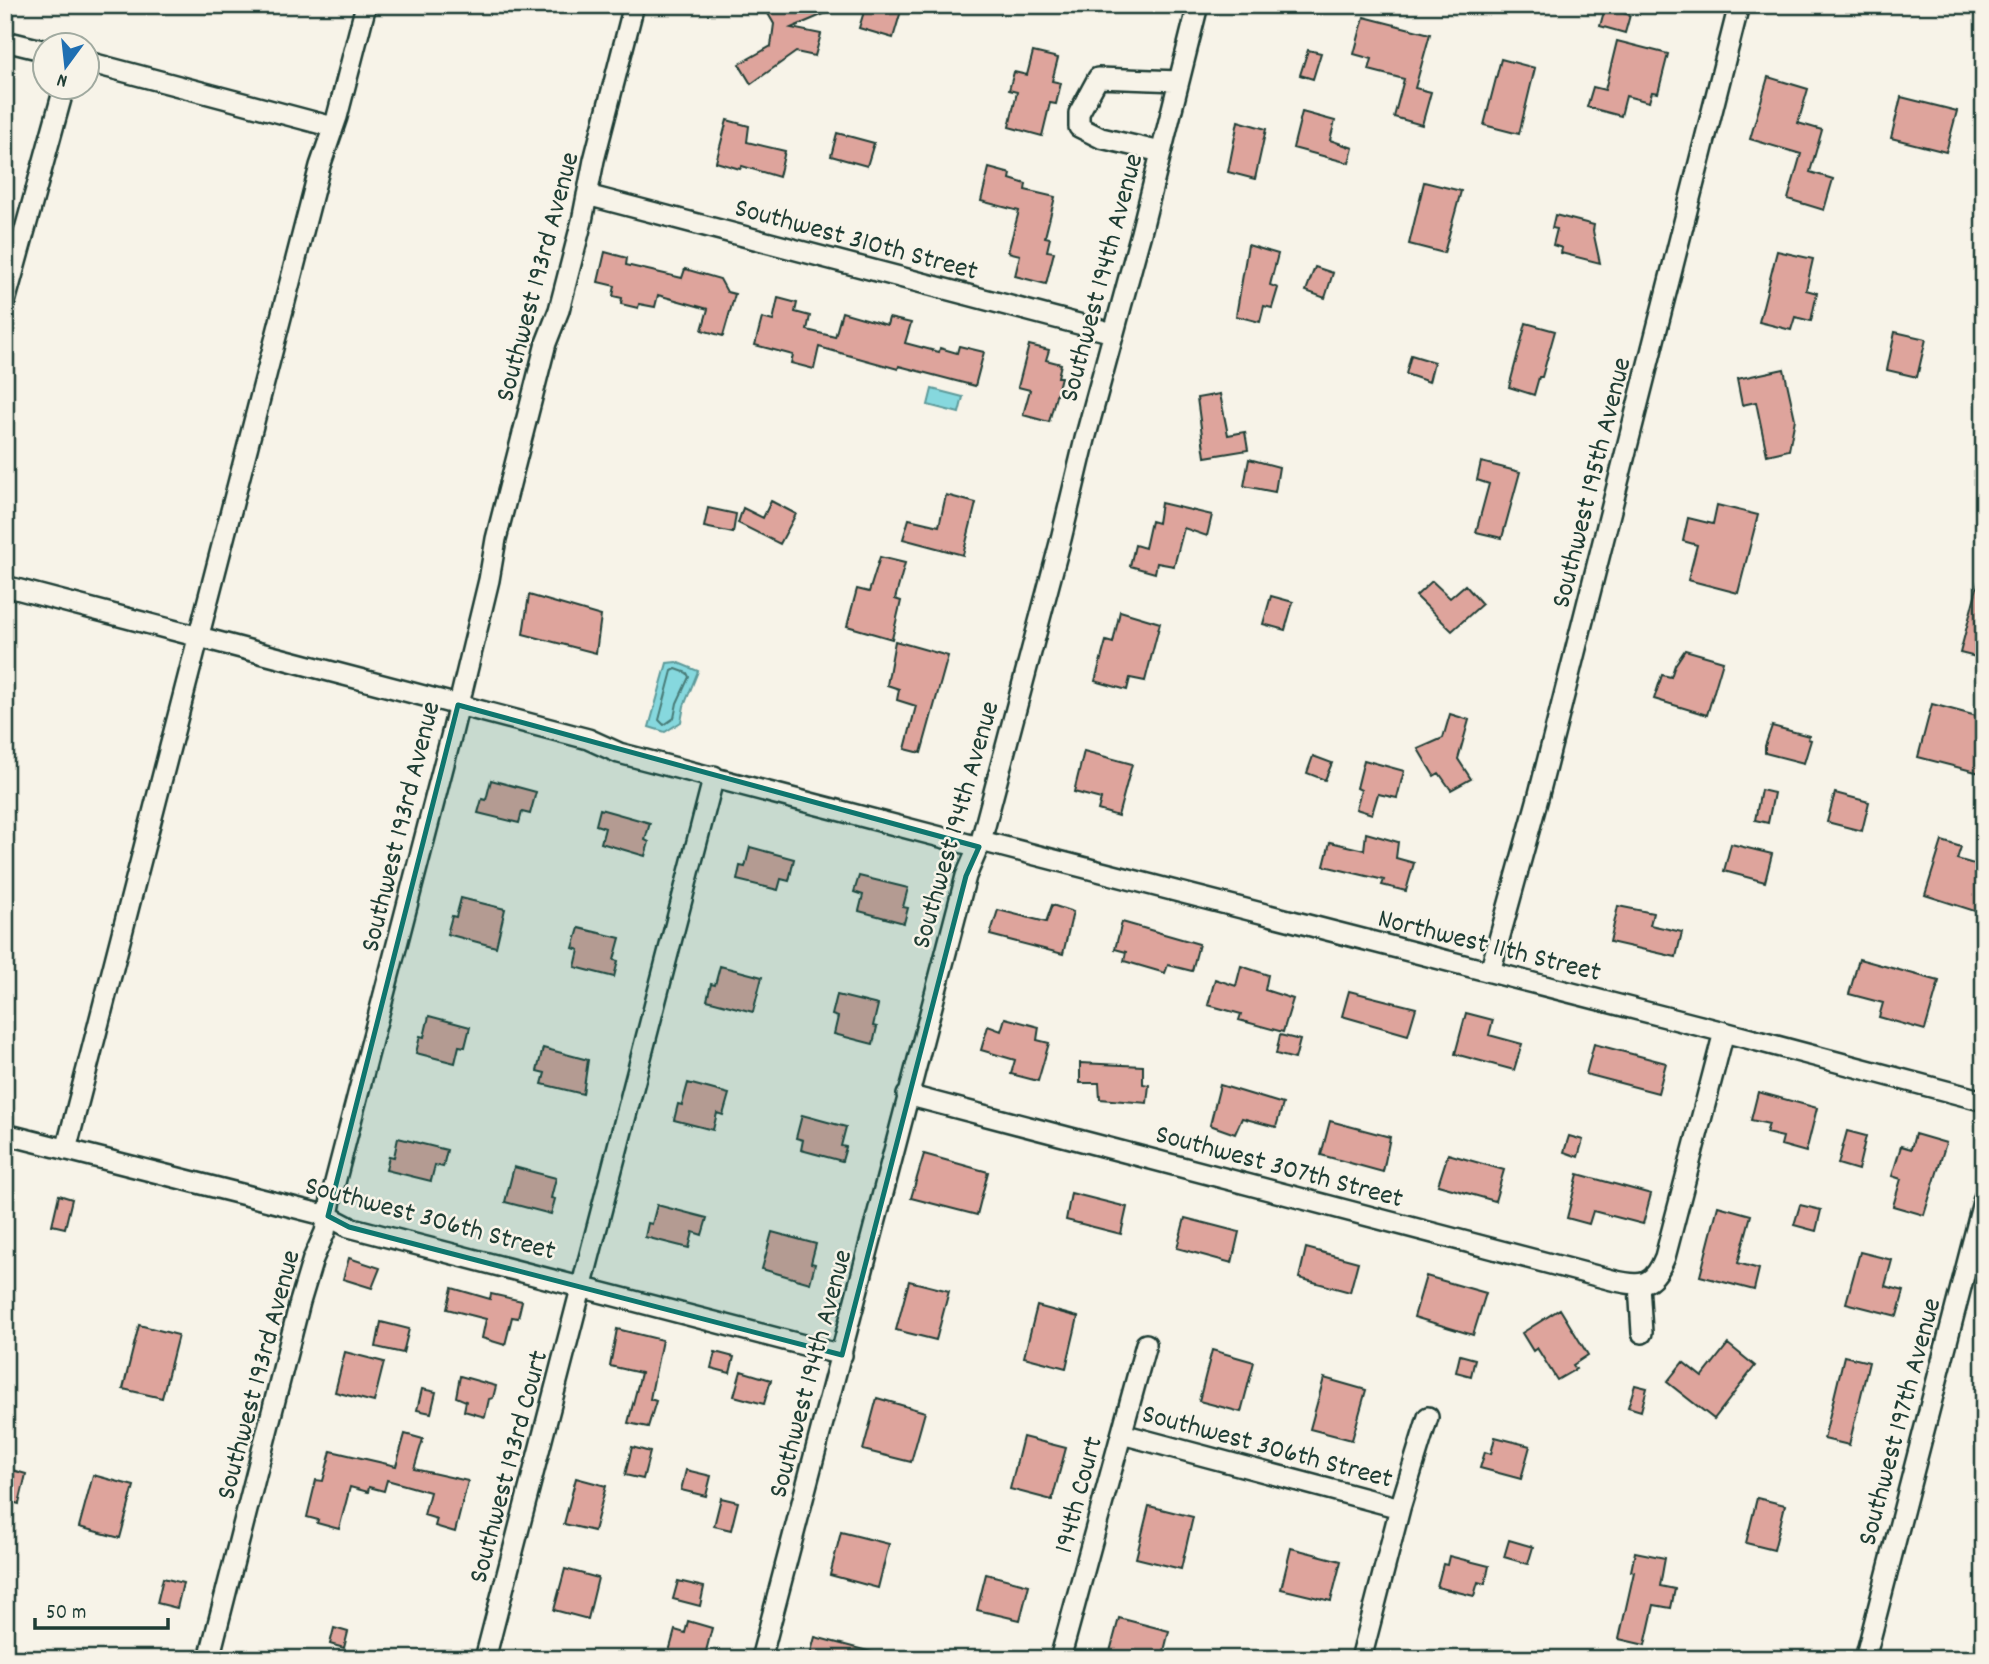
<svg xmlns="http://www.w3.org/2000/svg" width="1989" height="1664" font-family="Dekko,sans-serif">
<rect width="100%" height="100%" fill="#f7f3e8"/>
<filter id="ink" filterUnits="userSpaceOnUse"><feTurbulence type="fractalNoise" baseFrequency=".0143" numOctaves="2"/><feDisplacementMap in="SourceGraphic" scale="14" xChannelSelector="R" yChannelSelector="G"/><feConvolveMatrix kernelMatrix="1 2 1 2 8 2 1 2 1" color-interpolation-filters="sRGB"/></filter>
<g filter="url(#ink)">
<!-- water -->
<path fill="#86d8de" stroke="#5d9a9a" stroke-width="2" d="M932 389 963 397 959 413 928 405Z
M676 662 698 671 684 706 681 722 665 732 649 727 667 663Z"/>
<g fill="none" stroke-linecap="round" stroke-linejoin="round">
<!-- shore -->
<path stroke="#487b78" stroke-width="2" d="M676 669 687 673 689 677 677 703 674 718 664 725 659 720 672 671Z"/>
</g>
<!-- building -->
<path fill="#dea49c" stroke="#1f3d34" stroke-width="2" d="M763 5H845L791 28 821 34 815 56 796 52 751 84 739 64 771 46 774 24Z
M866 5H882L901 11 893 38 859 28Z
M1605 8 1630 15 1625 33 1600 26Z
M1364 17 1430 34 1415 88 1431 92 1422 125 1394 117 1404 79 1369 70 1372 59 1354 54Z
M1617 41 1668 54 1658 93 1652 92 1649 102 1626 96 1621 116 1587 107 1593 87 1605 90Z
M1308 50 1321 53 1313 79 1300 75Z
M1033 52 1058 58 1052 81 1061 83 1056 104 1050 103 1042 136 1009 127 1017 92 1009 90 1014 72 1027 75Z
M1501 59 1535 68 1519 134 1484 125Z
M1768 77 1808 89 1798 123 1822 130 1810 172 1833 179 1824 210 1788 199 1801 154 1750 139Z
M1901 97 1957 111 1946 152 1891 138Z
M1302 112 1335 121 1330 140 1353 148 1349 163 1293 148Z
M727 120 749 126 747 142 785 151 779 177 742 166 740 169 716 162Z
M1238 121 1266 129 1255 179 1228 172Z
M837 133 874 143 867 166 831 156Z
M989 168 1011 174 1010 179 1026 184 1025 190 1055 197 1045 237 1050 238 1047 251 1054 252 1046 284 1015 276 1020 255 1008 252 1019 211 981 201Z
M1424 182 1461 191 1444 253 1409 244Z
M1555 215 1594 225 1593 231 1600 263 1561 253 1562 248 1553 245 1557 229 1552 228Z
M1248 245 1278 254 1270 285 1278 288 1272 308 1264 306 1260 322 1236 316Z
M1777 251 1813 259 1806 290 1817 293 1811 321 1795 317 1791 330 1759 322Z
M605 252 627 258 626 265 682 278 685 269 720 279 727 292 735 294 723 336 702 330 708 309 658 295 655 307 639 304 638 308 621 304 622 298 613 296 615 286 598 282Z
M1315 267 1333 273 1325 298 1306 291Z
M778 298 797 303 795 312 810 316 807 330 835 337 842 312 887 325 889 318 911 323 905 343 939 352 940 348 957 353 959 346 984 352 975 386 899 366 898 369 819 347 814 369 791 363 793 355 755 345 762 318 773 321Z
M1526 323 1555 331 1542 377H1539L1534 395 1509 387Z
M1895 332 1926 339 1917 377 1887 370Z
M1029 345 1049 350 1046 360 1061 364 1058 377H1061L1049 422 1023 415 1030 390 1018 387Z
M1411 355 1434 362 1429 382 1406 374Z
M1784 369 1795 419 1789 450 1767 455 1756 402 1742 405 1737 379Z
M1220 394 1228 435 1245 432 1248 450 1205 457 1197 398Z
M1249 459 1279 467 1275 492 1244 486Z
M1481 462 1520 472 1502 538 1476 532 1489 484 1477 480Z
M946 495 976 503 963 555 903 539 909 519 939 526Z
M771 501 796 514 780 544 738 523 743 508 763 518Z
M1161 503 1212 515 1207 536 1184 528 1174 566 1157 563 1155 573 1130 566 1135 545 1145 548 1151 521 1158 523Z
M1717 505 1758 515 1738 593 1688 580 1697 545 1683 541 1688 518 1713 524Z
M708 508 736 514 733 533 704 527Z
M880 557 905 563 895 599 901 601 892 639 847 626 857 589 869 592Z
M1979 580H1984V659L1960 653Z
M1432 581 1450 598 1465 585 1482 604 1452 631 1416 596Z
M529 595 601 616 596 653 523 634Z
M1271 596 1293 602 1285 630 1263 624Z
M1120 611 1160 623 1145 681 1130 678 1127 690 1095 681 1106 641 1113 643Z
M895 641 948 656 921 753 905 749 916 706 897 700 899 689 887 685Z
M1685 650 1723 661 1707 715 1654 699 1662 675 1671 677 1675 665Z
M1932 704 1984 718V760L1980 773 1918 757Z
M1450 714 1469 720 1458 759 1471 779 1451 790 1439 773 1434 776 1418 749 1443 738Z
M1772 726 1809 736 1808 739 1811 740 1804 763 1765 753V746Z
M1084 751 1132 764 1118 816 1098 810 1101 799 1074 792Z
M1313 756 1332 763 1325 780 1307 773Z
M1364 760 1404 771 1397 798 1378 794 1372 814 1356 809 1361 790 1357 788Z
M491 780 536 792 530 814 522 812 519 823 478 813 482 799 486 800Z
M1761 790 1774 793 1768 823 1755 820Z
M1835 793 1869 802 1862 831 1827 822Z
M600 809 650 823 645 840 649 842 645 856 601 843 605 828 596 825Z
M1366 833 1398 842 1396 858 1414 863 1406 891 1382 885 1384 880 1324 866 1330 842 1364 850Z
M1942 841 1961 847 1957 859 1984 867V914L1925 895Z
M1731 844 1772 854 1765 882 1724 871Z
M750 847 794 859 789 881 781 879 778 890 737 880 740 866 745 867Z
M859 876 908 888 903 907 908 908 904 923 859 911 863 895 854 892Z
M461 898 505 909 496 947 447 934 452 916 456 917Z
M1052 905 1073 912 1063 954 990 935 998 910 1046 922Z
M1618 906 1653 913 1650 925 1682 932 1676 957 1610 942Z
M1122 922 1199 944 1192 971 1168 965 1165 973 1124 961 1126 952 1115 949Z
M579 928 620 938 614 960 618 961 614 977 575 967 579 950 573 948Z
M1859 959 1939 981 1925 1030 1879 1017 1883 1003 1849 994Z
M720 966 762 977 753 1012 707 1000 711 984 715 985Z
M1241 966 1268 975 1265 990 1293 999 1283 1032 1239 1020 1241 1014 1208 1005 1215 979 1236 986Z
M1349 991 1416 1008 1408 1035 1342 1016Z
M837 995 878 1005 873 1026 877 1027 873 1044 834 1034 838 1017 832 1015Z
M1466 1013 1493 1020 1489 1035 1522 1044 1514 1070 1455 1054Z
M429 1016 470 1027 465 1047 459 1046 455 1063 416 1053 420 1036 424 1037Z
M1005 1018 1039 1027 1037 1040 1049 1043 1038 1081 1011 1074 1015 1060 981 1050 988 1026 1001 1031Z
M1280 1035 1300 1040 1295 1059 1276 1054Z
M1594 1044 1666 1063 1658 1093 1586 1074Z
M543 1048 588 1060 583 1094 542 1084 545 1073 537 1071Z
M1080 1063 1143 1066V1084L1149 1085 1147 1103 1100 1099 1099 1083H1080Z
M688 1083 729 1094 723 1115 717 1113 713 1130 674 1120 678 1104 682 1105Z
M1220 1085 1283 1104 1276 1127 1242 1118 1235 1134 1210 1125Z
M1758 1092 1817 1108 1806 1152 1781 1145 1783 1137 1766 1133 1769 1124 1751 1120Z
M802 1115 846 1127 841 1146 846 1147 842 1161 801 1150 803 1140 796 1138Z
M1330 1121 1390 1137 1383 1172 1321 1155Z
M1847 1131 1866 1136 1858 1170 1838 1164Z
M1915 1134 1946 1143 1924 1215 1893 1206 1901 1179 1892 1176 1901 1146 1911 1149Z
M1569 1136 1583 1140 1578 1157 1564 1152Z
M398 1138 447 1150 443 1167 435 1165 431 1181 386 1170 389 1156 394 1157Z
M924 1154 988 1172 977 1215 911 1198Z
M1448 1154 1504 1170 1495 1201 1438 1185Z
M514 1167 556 1178 551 1198 555 1199 551 1214 505 1202Z
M1578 1174 1651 1194 1643 1224 1593 1211 1589 1224 1567 1218Z
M1071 1193 1127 1207 1121 1234 1066 1220Z
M59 1195 72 1199 65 1228 52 1225Z
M657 1205 707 1218 702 1235 693 1232 689 1248 645 1237 648 1223 652 1224Z
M1800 1205 1821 1210 1816 1231 1794 1225Z
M1718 1206 1751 1215 1738 1263 1759 1269 1754 1290 1700 1276Z
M1185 1218 1239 1232 1232 1263 1177 1248Z
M772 1232 816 1244 811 1263 815 1264 810 1283 762 1269Z
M1306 1248 1358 1262 1350 1292 1299 1278Z
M1860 1252 1892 1260 1885 1286 1904 1291 1897 1316 1846 1303Z
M349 1258 380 1268 372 1288 343 1279Z
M1426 1276 1486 1293 1473 1335 1414 1317Z
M909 1281 949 1291 936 1340 896 1330Z
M452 1288 490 1299 491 1294 522 1301 518 1318 512 1317 505 1345 482 1338 486 1319 447 1309Z
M1037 1306 1078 1317 1066 1368 1024 1357Z
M1560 1309 1588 1355 1573 1365 1576 1369 1557 1380 1537 1348 1533 1351 1522 1333Z
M381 1322 409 1329 403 1353 376 1347Z
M139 1325 178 1335 162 1398 123 1389Z
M617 1329 662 1340 650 1399 656 1401 648 1427 628 1423 641 1373 610 1366Z
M1728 1344 1755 1366 1714 1419 1667 1382 1683 1362 1702 1377Z
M1212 1350 1254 1362 1241 1412 1199 1401Z
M345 1352 384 1362 374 1402 335 1392Z
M715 1352 734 1357 730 1373 711 1368Z
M1460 1355 1475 1359 1471 1376 1456 1372Z
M1844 1356 1869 1362 1849 1445 1824 1439Z
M741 1371 771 1380 764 1404 734 1396Z
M460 1376 496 1386 493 1398 489 1399 485 1417 464 1411 466 1401 456 1397Z
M1324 1378 1366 1390 1352 1440 1310 1429Z
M1635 1385 1647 1388 1641 1411 1628 1407Z
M422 1389 436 1392 431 1413 417 1410Z
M877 1398 925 1412 911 1462 863 1450Z
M405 1434 423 1439 414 1469 468 1481 455 1532 435 1526 437 1519 424 1515 430 1492 387 1480 384 1491 369 1487 368 1492 350 1487 339 1529 317 1523 318 1520 307 1517 316 1480 323 1481 331 1451 396 1466Z
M1023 1437 1066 1448 1052 1500 1010 1489Z
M1495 1437 1530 1446 1521 1479 1480 1468 1485 1452 1491 1454Z
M632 1447 650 1452 643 1479 625 1475Z
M5 1468 26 1474 19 1504 5 1500Z
M686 1470 711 1476 706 1496 681 1490Z
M93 1475 134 1486 120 1538 79 1527Z
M576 1478 606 1486 594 1531 564 1524Z
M721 1498 738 1502 731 1530 714 1526Z
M1757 1498 1785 1505 1774 1550 1746 1543Z
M1149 1506 1193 1517 1181 1569 1136 1558Z
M841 1532 889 1544 878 1588 830 1575Z
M1509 1540 1533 1547 1528 1564 1504 1557Z
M1291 1548 1341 1561 1331 1601 1281 1589Z
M1635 1552 1665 1558 1660 1586 1675 1589 1671 1608 1654 1605 1645 1645 1619 1639 1634 1572 1631 1571Z
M1449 1556 1489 1566 1485 1584 1478 1582 1474 1596 1437 1587 1443 1564 1447 1565Z
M565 1569 598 1578 588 1619 554 1610Z
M986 1574 1029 1585 1020 1620 977 1610Z
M163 1578 183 1583 177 1608 157 1603Z
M678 1581 704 1587 700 1606 673 1599Z
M1119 1618 1169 1631 1162 1659H1108Z
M688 1621 712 1628 704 1659H667L675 1630 685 1633Z
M334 1628 348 1632 344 1648 330 1644Z
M815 1637 879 1654 878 1659H809Z"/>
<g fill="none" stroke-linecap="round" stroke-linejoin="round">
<defs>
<path id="minor" d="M5 41 46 51
M88 62 333 127
M1161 152 1101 138 1079 127V113L1098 78 1179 81
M587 195 1113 333
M5 302 64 88
M5 586 588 739 619 753 979 847
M981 841 1724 1032 1984 1101
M1490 972 1538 798 1739 5
M907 1095 1612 1280C1641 1287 1653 1287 1665 1257L1724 1032
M5 1134 328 1216 349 1227 842 1355
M66 1150 320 166 337 117 366 5
M1639 1284 1642 1333
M1122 1434 1400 1508
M209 1659 300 1302 313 1259 325 1232 332 1194 452 733 489 580 496 539 546 343 559 310 582 221 594 160 634 5
M485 1659 714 776
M761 1659 966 876 981 841 1061 539 1085 439 1141 233 1198 5
M1060 1659 1146 1344
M1361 1659 1400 1508 1428 1417
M1865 1659 1984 1198"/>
</defs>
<!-- minor casing -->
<use href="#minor" stroke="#1f3d34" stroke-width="24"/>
<!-- minor -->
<use href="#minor" stroke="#f7f3e8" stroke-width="19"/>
</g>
</g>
<!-- marked area -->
<path fill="#0f766e" fill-opacity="0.2" stroke="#0f766e" stroke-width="5" stroke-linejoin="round" d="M458 705 979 847 966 876 842 1355 349 1227 328 1216Z"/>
<g text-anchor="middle" stroke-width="5" stroke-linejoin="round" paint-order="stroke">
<!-- street labels -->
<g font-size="28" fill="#1f3d34" stroke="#f7f3e8">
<text transform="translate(857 237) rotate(15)" y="10">Southwest 310th Street</text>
<text transform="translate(535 276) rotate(-75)" y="10">Southwest 193rd Avenue</text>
<text transform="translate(1099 277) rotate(-75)" y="10">Southwest 194th Avenue</text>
<text transform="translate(1589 482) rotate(-76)" y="10">Southwest 195th Avenue</text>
<text transform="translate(953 824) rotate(-74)" y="10">Southwest 194th Avenue</text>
<text transform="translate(398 826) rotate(-76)" y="10">Southwest 193rd Avenue</text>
<text transform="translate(1490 943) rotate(14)" y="10">Northwest 11th Street</text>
<text transform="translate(1280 1164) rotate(15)" y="10">Southwest 307th Street</text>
<text transform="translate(431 1216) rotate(15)" y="10">Southwest 306th Street</text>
<text transform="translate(808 1373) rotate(-75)" y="10">Southwest 194th Avenue</text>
<text transform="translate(256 1374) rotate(-75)" y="10">Southwest 193rd Avenue</text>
<text transform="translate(1897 1421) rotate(-75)" y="10">Southwest 197th Avenue</text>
<text transform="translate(1268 1444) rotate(15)" y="10">Southwest 306th Street</text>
<text transform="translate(506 1466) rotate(-75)" y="10">Southwest 193rd Court</text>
<text transform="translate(1076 1494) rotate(-75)" y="10">194th Court</text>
</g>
</g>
<!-- margin -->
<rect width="1989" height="1664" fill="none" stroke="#f7f3e8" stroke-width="28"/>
<rect x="14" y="14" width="1961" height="1636" fill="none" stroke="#1f3d34" stroke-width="2.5" filter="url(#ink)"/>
<!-- north arrow -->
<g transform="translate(66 66) rotate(195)"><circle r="33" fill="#f7f3e8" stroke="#a1aaa0" stroke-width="2"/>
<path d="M0-5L12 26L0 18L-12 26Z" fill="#1f6fb2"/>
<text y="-10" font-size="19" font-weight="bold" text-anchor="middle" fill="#1f3d34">N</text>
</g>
<!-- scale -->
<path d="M35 1618v10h133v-10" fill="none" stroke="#1f3d34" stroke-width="3.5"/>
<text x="46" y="1618" font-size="21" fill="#1f3d34" stroke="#f7f3e8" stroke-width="5" paint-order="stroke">50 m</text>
</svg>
